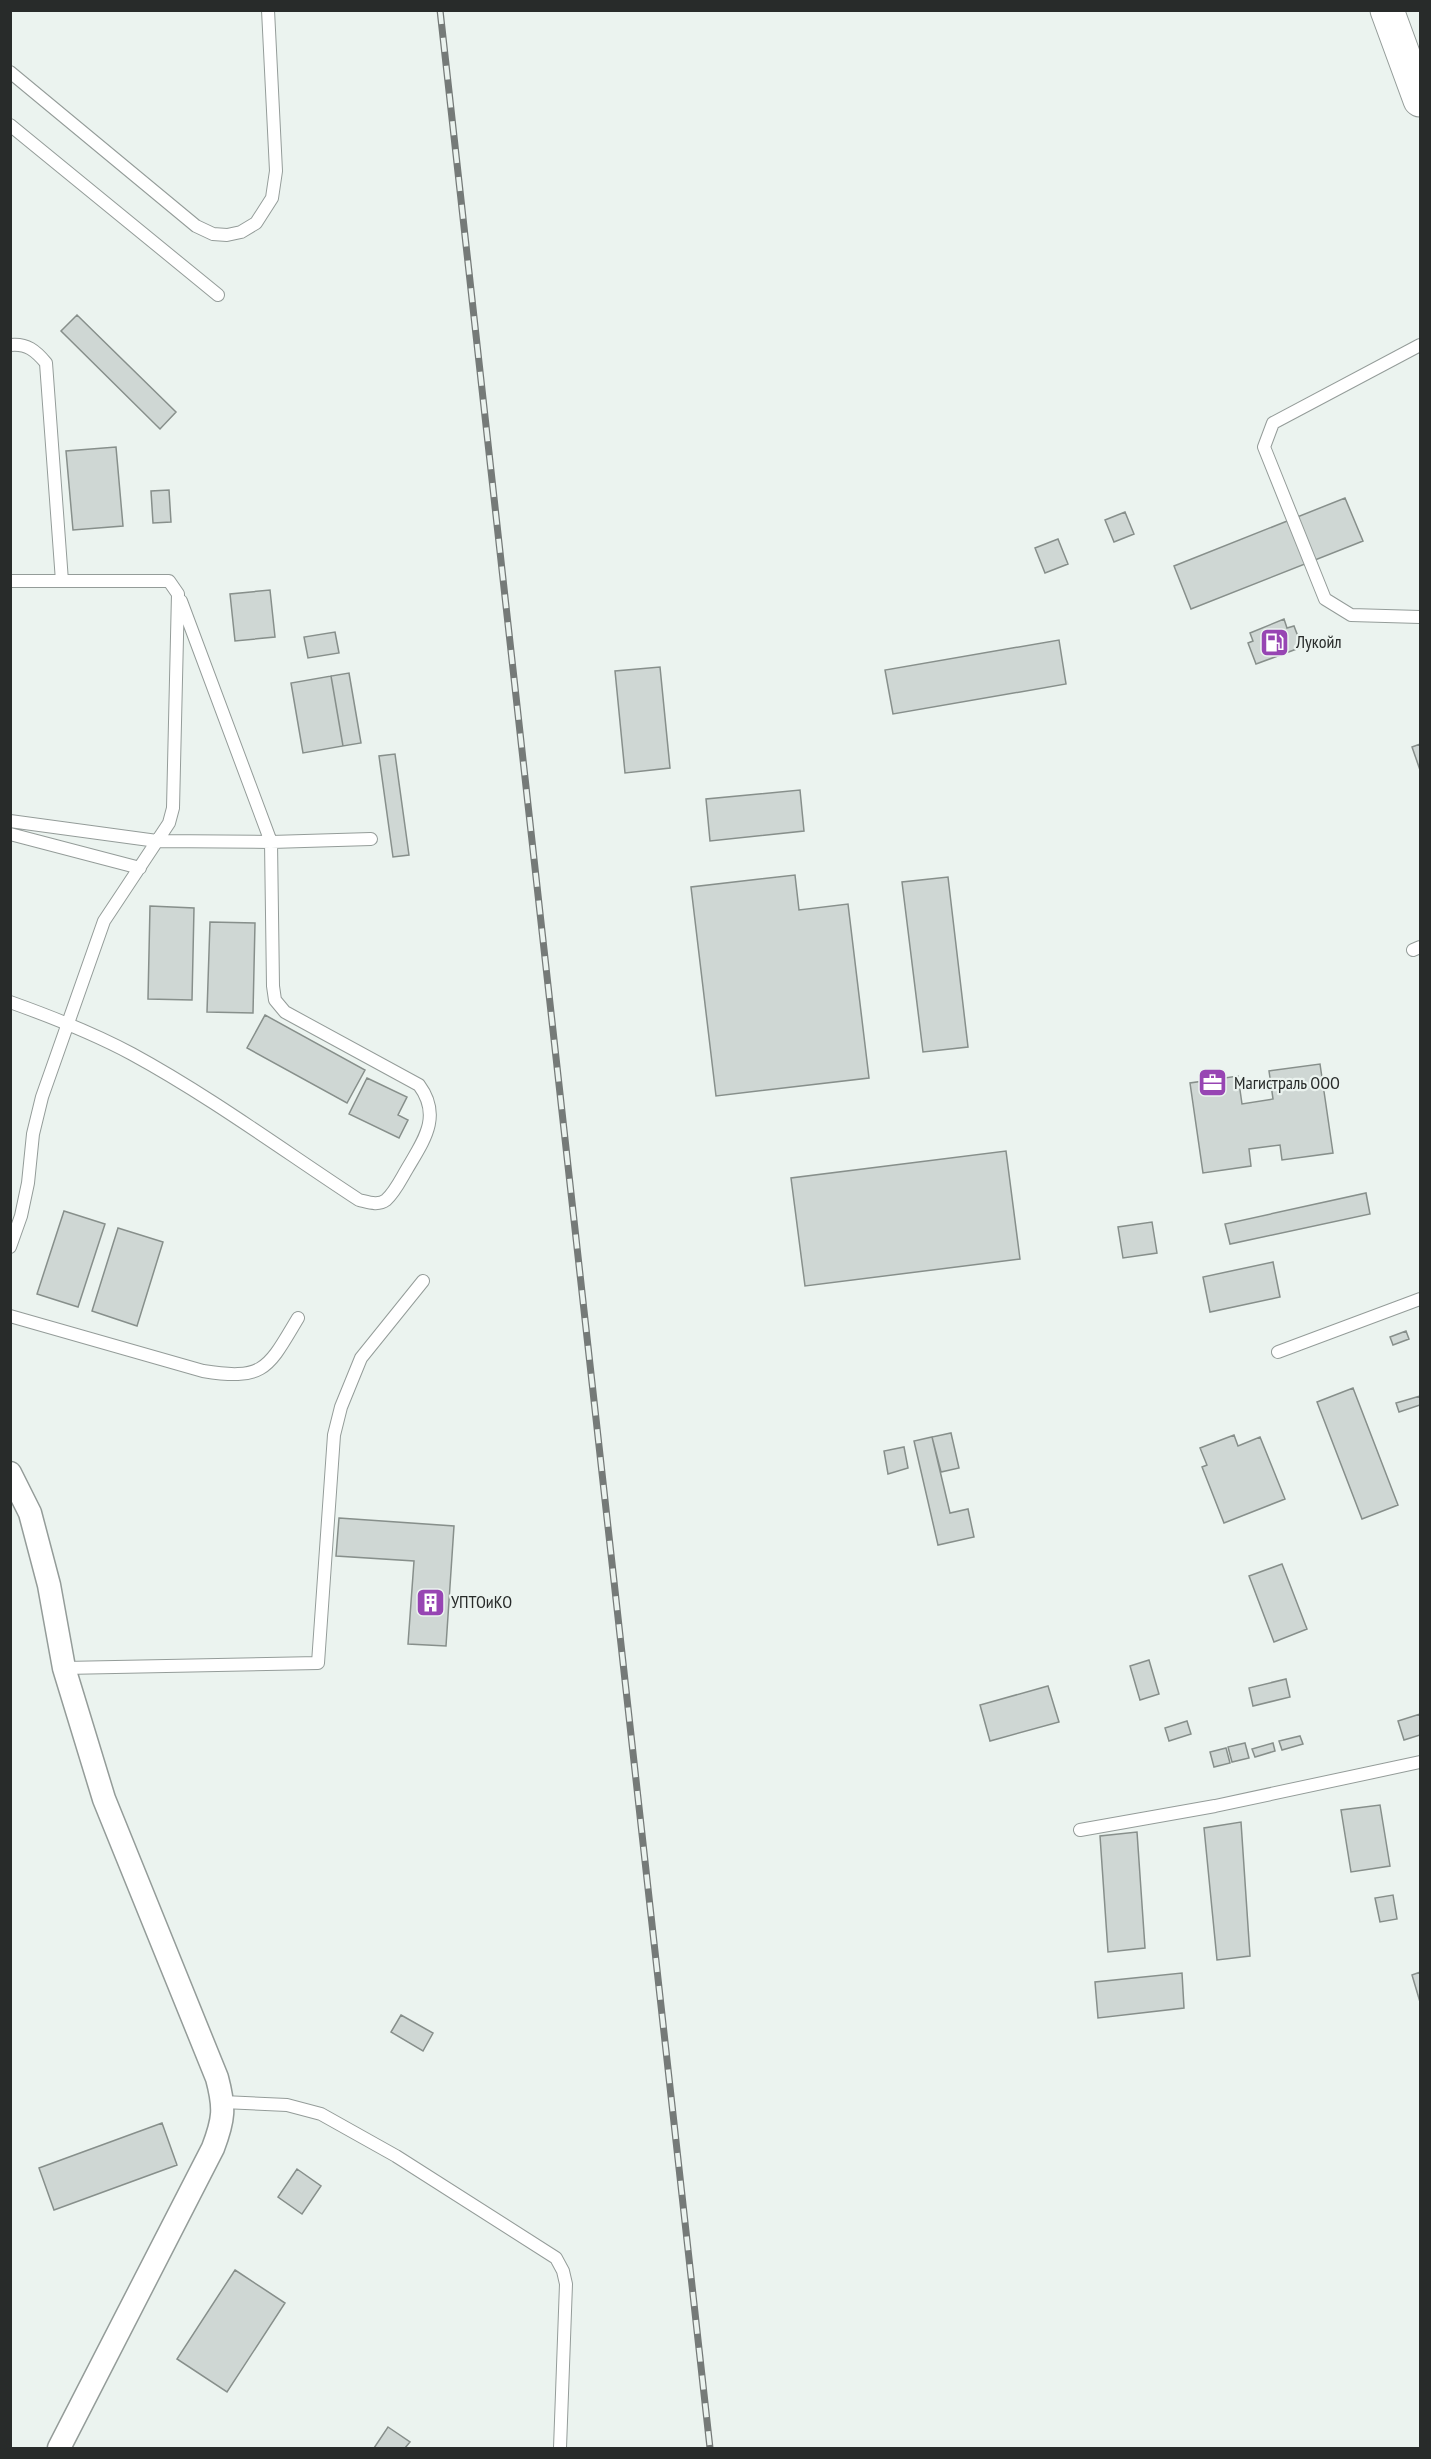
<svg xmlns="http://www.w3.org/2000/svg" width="1431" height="2459" font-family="'PT Sans Narrow',sans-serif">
<rect width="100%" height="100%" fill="#ebf3ef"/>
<!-- building -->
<path fill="#cfd7d4" stroke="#878f8b" stroke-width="1.5" d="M77 315 176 412 160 429 61 331Z
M116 447 123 526 73 530 66 451Z
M169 490 171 522 153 523 151 491Z
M1345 498 1363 541 1191 609 1174 566Z
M1125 512 1134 534 1114 542 1105 520Z
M1058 539 1068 564 1045 573 1035 548Z
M270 590 275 637 235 641 230 594Z
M1284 619 1287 628 1294 626 1302 647 1256 664 1248 643 1253 641 1250 633Z
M335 632 339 653 308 658 304 637Z
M1059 640 1066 684 893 714 885 670Z
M660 667 670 768 625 773 615 671Z
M349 673 361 743 343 746 331 676Z
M331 676 343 746 303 753 291 683Z
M1420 744V770L1412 747Z
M395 754 409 855 393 857 379 756Z
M800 790 804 831 710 841 706 799Z
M795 875 799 910 848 904 869 1078 716 1096 691 887Z
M948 877 968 1047 923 1052 902 882Z
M150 906 194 908 192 1000 148 999Z
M210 922 255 923 253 1013 207 1012Z
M265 1015 365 1070 347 1103 247 1048Z
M1320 1064 1333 1153 1282 1160 1280 1145 1249 1149 1251 1166 1203 1173 1190 1083 1238 1076 1242 1104 1273 1099 1269 1071Z
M367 1078 407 1097 398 1115 408 1120 399 1138 349 1114Z
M1006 1151 1020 1259 805 1286 791 1178Z
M1366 1193 1370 1214 1230 1244 1225 1224Z
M64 1211 105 1224 78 1307 37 1294Z
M1152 1222 1157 1253 1123 1258 1118 1227Z
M118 1228 163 1242 137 1326 92 1311Z
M1273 1262 1280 1297 1210 1312 1203 1277Z
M1406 1331 1409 1339 1393 1345 1390 1337Z
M1353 1388 1398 1505 1362 1519 1317 1402Z
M1420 1396V1405L1399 1412 1396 1403Z
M951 1433 959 1468 941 1472 932 1437Z
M1234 1435 1238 1446 1260 1437 1285 1499 1224 1523 1202 1467 1207 1465 1200 1448Z
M932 1437 950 1513 968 1509 974 1537 938 1545 914 1441Z
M904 1447 908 1468 888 1474 884 1451Z
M339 1518 454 1526 446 1646 408 1644 414 1561 336 1556Z
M1282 1564 1307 1629 1274 1642 1249 1576Z
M1149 1660 1159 1694 1140 1700 1130 1666Z
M1286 1679 1290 1697 1253 1706 1249 1688Z
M1048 1686 1059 1722 990 1741 980 1705Z
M1420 1714V1735L1404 1740 1398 1721Z
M1187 1721 1191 1734 1169 1741 1165 1728Z
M1300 1736 1303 1744 1282 1750 1279 1741Z
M1245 1743 1249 1758 1232 1762 1228 1747Z
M1273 1743 1275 1751 1255 1757 1252 1749Z
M1226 1748 1230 1763 1214 1767 1210 1752Z
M1380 1805 1390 1866 1351 1872 1341 1810Z
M1241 1822 1250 1956 1217 1960 1204 1828Z
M1137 1832 1145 1948 1108 1952 1100 1836Z
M1393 1895 1397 1919 1380 1922 1375 1898Z
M1420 1972V2002L1412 1975Z
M1182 1973 1184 2008 1098 2018 1095 1982Z
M401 2015 433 2033 423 2051 391 2032Z
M162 2123 177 2165 54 2210 39 2168Z
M297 2169 321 2186 302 2214 278 2197Z
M235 2270 285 2303 227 2392 177 2359Z
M388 2427 410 2442 405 2448H374Z"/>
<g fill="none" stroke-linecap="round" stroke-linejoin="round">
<defs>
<path id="lane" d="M10 72 196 226 213 234 227 235 241 232 256 223 272 198 276 171 268 10
M10 125 218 295
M10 345C27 343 36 351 46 363L62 581
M1420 345 1273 423 1264 447 1325 599 1351 615 1420 617
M10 581H169L178 594 173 808 169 823 104 921 42 1097 33 1134 28 1183 21 1216 10 1247
M181 601 271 842 371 839
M10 821 157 841 271 842 273 986 275 1000 285 1012 419 1085C442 1116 424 1140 407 1169 401 1179 395 1192 386 1200 378 1206 368 1202 359 1200 284 1151 211 1097 132 1054 93 1033 52 1017 10 1002
M10 834 140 868
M1413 950 1420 947
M10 1316 203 1371C265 1381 268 1368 298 1318
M1278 1352 1420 1299
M64 1668 318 1663 334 1435 341 1407 361 1358 423 1281
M1080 1830 1215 1806 1420 1762
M223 2102 287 2105 321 2114 396 2156 556 2258 563 2271 566 2284 560 2448"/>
<path id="street" d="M10 1473 30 1513 49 1585 64 1668 104 1799 217 2078C225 2108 224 2119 213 2148L59 2448"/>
<path id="secondary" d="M1387 10 1420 100"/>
</defs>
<!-- lane casing -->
<use href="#lane" stroke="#949c99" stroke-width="14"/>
<!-- street casing -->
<use href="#street" stroke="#949c99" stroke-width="25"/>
<!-- secondary casing -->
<use href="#secondary" stroke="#949c99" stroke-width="35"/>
<!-- lane -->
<use href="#lane" stroke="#fff" stroke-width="12"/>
<!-- street -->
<use href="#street" stroke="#fff" stroke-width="22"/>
<!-- secondary -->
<use href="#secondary" stroke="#fff" stroke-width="33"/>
<defs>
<path id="rail" d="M440 10 710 2448"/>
</defs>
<!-- rail casing -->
<use href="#rail" stroke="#757a78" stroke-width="7"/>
<!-- rail -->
<use href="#rail" stroke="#ebf3ef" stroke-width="4.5" stroke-dasharray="14" stroke-linecap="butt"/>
</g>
<!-- icons -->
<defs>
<symbol id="fuel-square" viewBox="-11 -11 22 22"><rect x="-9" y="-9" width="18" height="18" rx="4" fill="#9745b3" stroke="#ebf3ef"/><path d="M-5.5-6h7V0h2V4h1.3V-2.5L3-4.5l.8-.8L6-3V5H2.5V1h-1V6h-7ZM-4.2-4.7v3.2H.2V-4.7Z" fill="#fff"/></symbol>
<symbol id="office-square" viewBox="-11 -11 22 22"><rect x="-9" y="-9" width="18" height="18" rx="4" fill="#9745b3" stroke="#ebf3ef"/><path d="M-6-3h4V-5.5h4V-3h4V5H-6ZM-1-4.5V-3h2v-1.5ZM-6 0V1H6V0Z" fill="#fff"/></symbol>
<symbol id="building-square" viewBox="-11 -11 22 22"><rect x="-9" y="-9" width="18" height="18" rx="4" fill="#9745b3" stroke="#ebf3ef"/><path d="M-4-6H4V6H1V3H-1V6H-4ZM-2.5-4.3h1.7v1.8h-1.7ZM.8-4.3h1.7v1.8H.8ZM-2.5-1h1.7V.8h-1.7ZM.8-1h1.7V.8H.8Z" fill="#fff"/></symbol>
</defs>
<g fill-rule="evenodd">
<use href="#fuel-square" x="1258" y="626" width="33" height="33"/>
<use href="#office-square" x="1196" y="1066" width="33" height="33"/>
<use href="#building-square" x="414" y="1586" width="33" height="33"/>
</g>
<g text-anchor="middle" stroke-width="4.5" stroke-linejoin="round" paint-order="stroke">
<!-- poi labels -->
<g font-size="18" fill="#282b2a" stroke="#ebf3ef" text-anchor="start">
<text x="1296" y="648">Лукойл</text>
<text x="1234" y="1089">Магистраль ООО</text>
<text x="451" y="1608">УПТОиКО</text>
</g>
</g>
<!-- border -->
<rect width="1431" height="2459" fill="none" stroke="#282b2a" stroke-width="24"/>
</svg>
